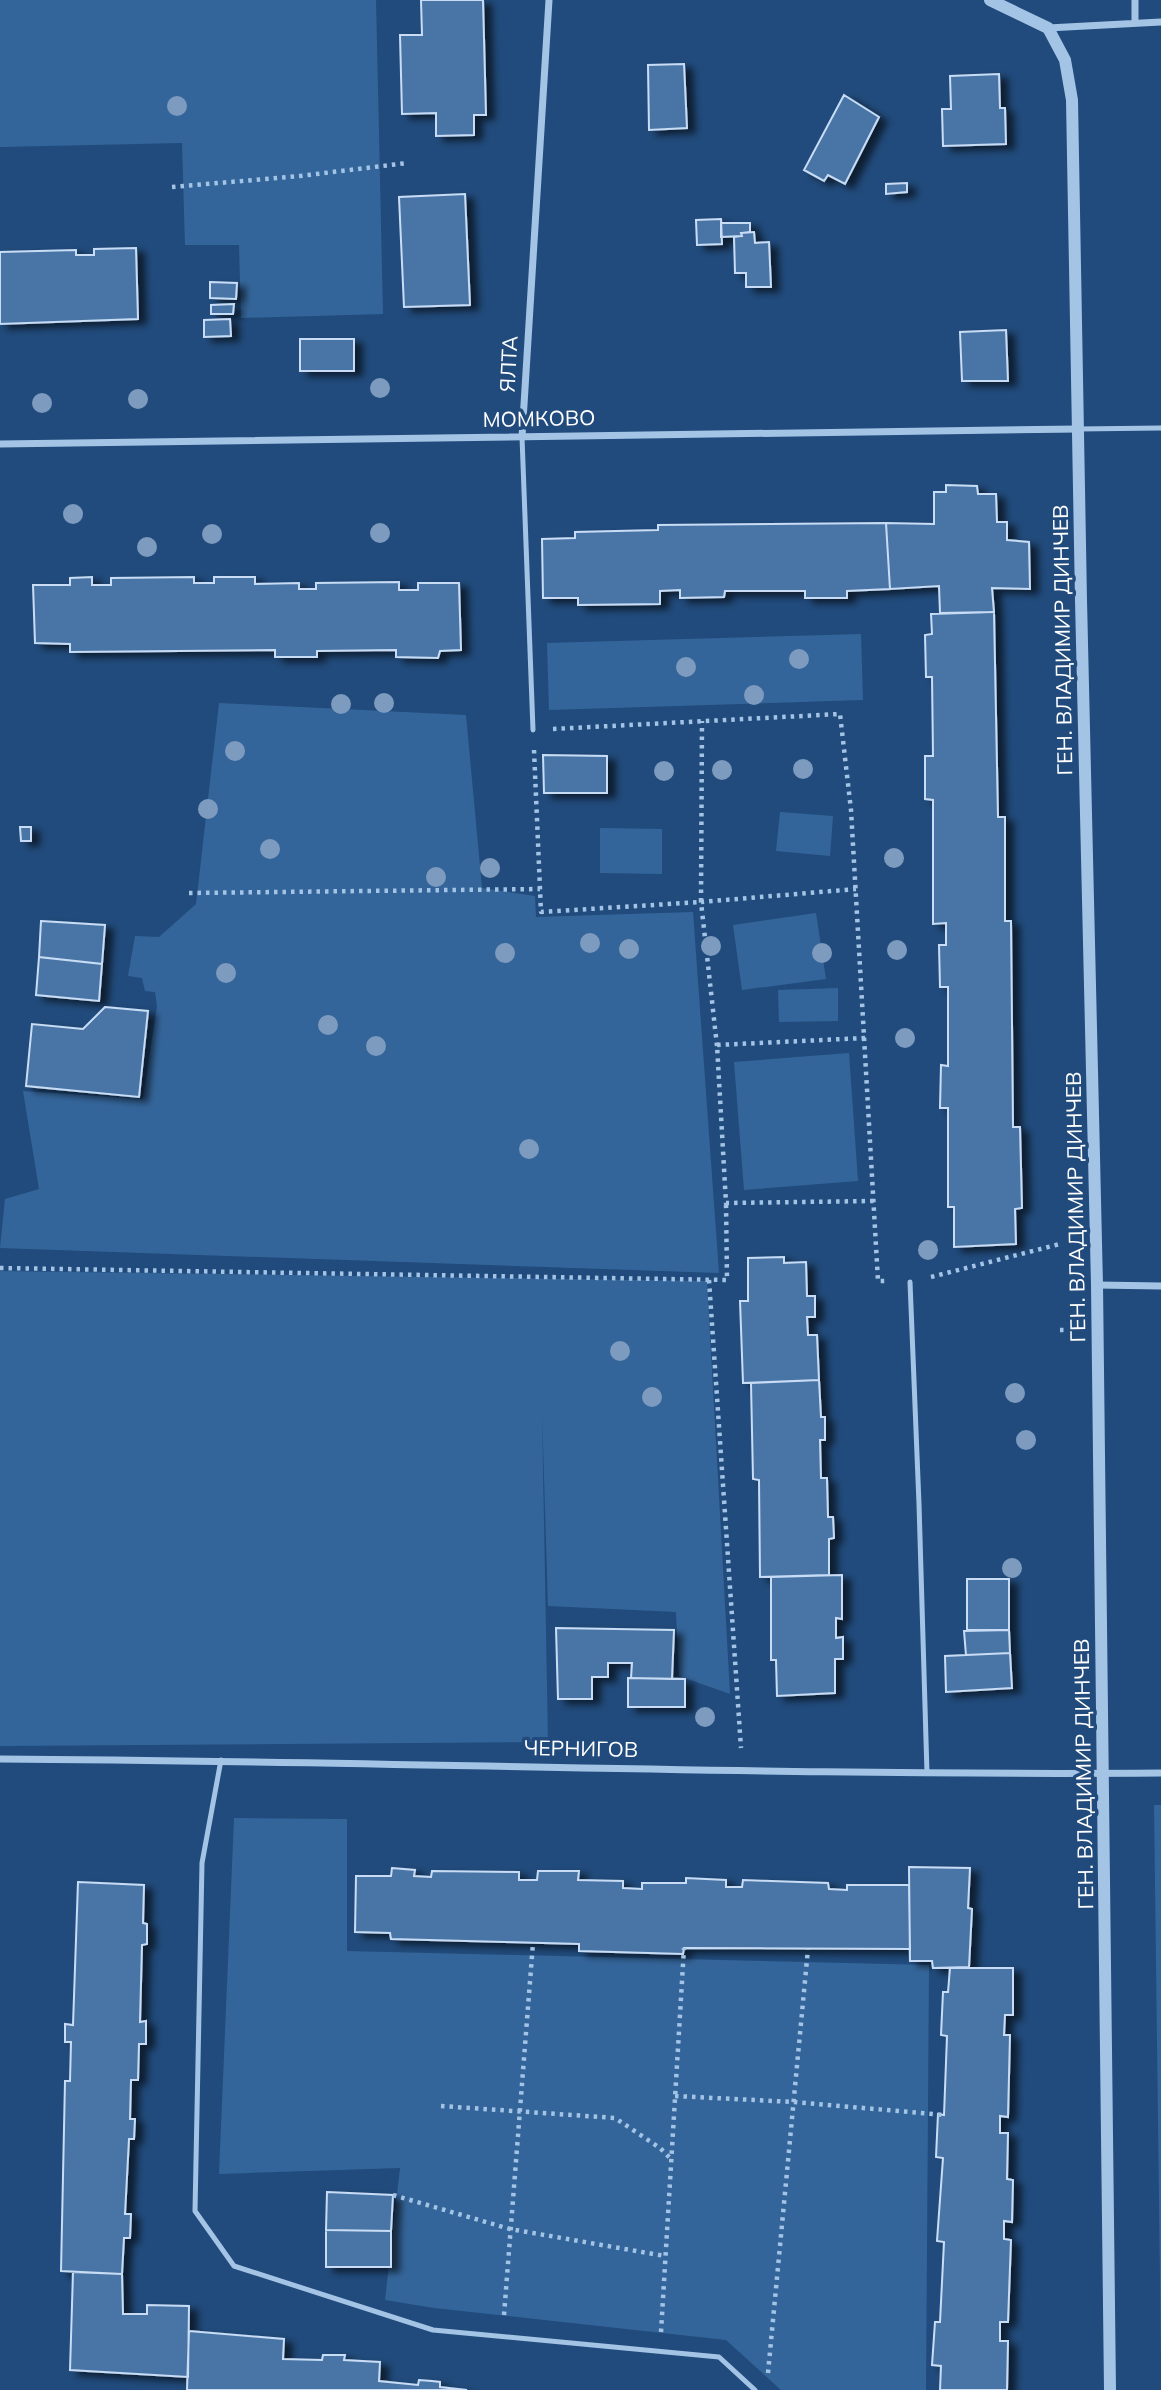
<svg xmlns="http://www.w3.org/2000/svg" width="1161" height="2390" font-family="Mulish,sans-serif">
<defs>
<filter id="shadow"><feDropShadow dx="8" dy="4.5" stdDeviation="3.5" flood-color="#0009"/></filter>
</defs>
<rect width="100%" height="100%" fill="#214b7c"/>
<!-- green -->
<path fill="#34659a" d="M0 0H376L383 314 241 318 239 245H185L182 143 0 147Z
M861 634 863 700 549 710 547 643Z
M219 703 466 715 482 888 535 896 536 917 693 912 719 1273 0 1248 5 1199 39 1189 23 1091 143 1099 157 1006 155 992 145 991 142 978 128 976 135 936 159 937 196 904Z
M780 812 833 816 830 856 776 851Z
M600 828 662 829V874L600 873Z
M816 913 826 979 742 990 733 925Z
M838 988V1021L779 1022 778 990Z
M849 1053 858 1181 744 1190 734 1062Z
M0 1271 707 1281 730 1694 679 1676 676 1612 548 1606 542 1414 548 1742 0 1746Z
M1154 1805H1161V2358Z
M234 1818 347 1819V1951L929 1965 926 2390H781L726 2340 434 2308 385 2300 400 2168 219 2174Z"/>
<!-- building -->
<path fill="#4a75a6" stroke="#c8ddf5" stroke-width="2" filter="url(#shadow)" d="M421 0H483L486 115H474V135L436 136V113L402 114 400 35H422Z
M684 64 687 128 649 130 648 65Z
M999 74 1000 108H1005L1006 144 943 146 942 109H951L950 76Z
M844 95 879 117 845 184 828 175 824 181 804 170Z
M907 183V192L886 194V184Z
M465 194 470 305 404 307 399 197Z
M721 219 722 244 697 245 696 220Z
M721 223H750V232L741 233 742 236 721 237Z
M754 232 755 243 769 242 771 287H746V273H735L734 237 742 236 741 233Z
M136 248 138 319 0 324V252L76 250V255H94V249Z
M210 282 237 283 236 299 210 298Z
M234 304 233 314H211V305Z
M230 319 231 336 204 337V320Z
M1006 330 1008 381H962L960 332Z
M300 339H354V371H300Z
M946 485 977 486 978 494H996L997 522H1007V540L1029 542 1030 589 992 588 994 612 940 613 939 586 890 589 886 523 934 524V492H946Z
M886 523 890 589 847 591V598H805V591H725L724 597 680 598V590L660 591V604L578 605V598H543L542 539 575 538V532L658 530V525Z
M92 577V585H111V578L194 577V583H214V577H255V584L299 583V589H316V583L399 582V590H418V583H459L461 650 440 651 438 658 396 657V650L317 651V657H275V650L70 652V644L35 643 33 585H70V578Z
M994 612 998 817H1005V921H1011L1013 1127H1020L1022 1208 1015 1209 1016 1244 954 1247V1207H948V1108H940L941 1065 948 1066V987H940L939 945H946V923L933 924V800L925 799V756H933L932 677H926L925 635 932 634 931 614Z
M543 755 607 756V793H544Z
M20 827H31V841H21Z
M41 921 105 925 102 964 39 957Z
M39 957 102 964 99 1001 36 995Z
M105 1007 148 1011 139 1097 26 1086 32 1024 83 1029Z
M784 1257V1263L806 1262 807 1296H815V1317H807L808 1335H817L819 1380 743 1383 740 1301H748V1258Z
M819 1380 821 1417H825V1440H820L821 1478H827L828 1517H833L834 1538 829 1539V1575L760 1577 759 1480 753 1479 751 1383Z
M842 1575V1619L836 1618V1638L843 1637V1659H835V1693L777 1696 776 1660H771V1577Z
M967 1579H1009V1630H967Z
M556 1628 674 1630 672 1679 631 1678 632 1663H608V1677H592V1699H558Z
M1009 1630 1010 1653 966 1655 964 1631Z
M1010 1653 1012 1688 946 1692 945 1656Z
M628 1678 685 1679V1707H628Z
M909 1867 970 1868 968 1908 972 1909 969 1967 933 1968 932 1961H910Z
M392 1868 415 1870 414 1876 431 1877 432 1871 519 1872V1880H537L538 1871H579L578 1880 623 1881V1888L642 1889V1883H686V1878L726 1880V1887H742L743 1880 828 1883 829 1889 847 1890V1885H909L910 1949 684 1948 683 1954 579 1951V1944L391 1939 390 1933 355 1932 356 1876H391Z
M78 1882 144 1885 143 1923 147 1924V1944L142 1945 140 2022 146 2021V2044H139L138 2080H131L130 2119H135L134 2139H129L125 2214H131L130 2238H124L122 2274 61 2271 65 2081H70L71 2042H65V2024L73 2025Z
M950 1968H1013V2015H1005L1004 2035H1010L1008 2117 1000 2116V2133H1008L1007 2179 1013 2180 1012 2222 1004 2221V2239L1011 2240 1008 2322H1000V2341H1008L1007 2390H940L941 2366 932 2365 935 2322H940L944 2242 937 2241 943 2158 936 2157 938 2114 944 2115 947 2036 941 2035 943 1992H948Z
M327 2192 393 2195 391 2231 326 2230Z
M326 2230 391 2231V2267H326Z
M73 2272 122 2274 123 2314H147V2305L189 2306 188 2377 70 2370Z
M189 2331 284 2339 283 2359 322 2360 323 2355H345L344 2360 380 2362 379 2381 418 2385 419 2380 432 2381 440 2382V2387L467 2390H187Z"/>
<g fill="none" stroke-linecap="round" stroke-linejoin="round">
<!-- path -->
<path stroke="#a4c4e6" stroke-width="4.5" stroke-dasharray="3.5 5" stroke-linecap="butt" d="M172 187 300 176 407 163
M553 729 840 714 851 810 878 1281H888
M534 750 541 912 701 902 702 721
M189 893 540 889
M865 1038 717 1045 726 1203 874 1201
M717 1046 701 902 856 889
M0 1268 727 1280 726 1203
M931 1277 1060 1244
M709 1280 741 1748
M1060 1330H1073
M675 2096 794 2102 944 2115
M441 2106 615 2118 660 2148 671 2159
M393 2195 510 2229 665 2256
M504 2315 533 1943
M661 2332 684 1948
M768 2373 808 1949"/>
<!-- service -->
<path stroke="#a4c4e6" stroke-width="5" d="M1078 429 1161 428
M522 437 533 730
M910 1282 919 1504 927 1773
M221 1760 202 1863 195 2211 234 2266 433 2330 719 2357 755 2390"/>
<!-- minor -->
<path stroke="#a4c4e6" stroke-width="7" d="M1135 22V0
M1048 28 1161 22
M522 437 549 0
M0 444 1078 429
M1097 1285 1161 1286
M0 1759C387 1761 774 1776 1161 1773"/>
<!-- tertiary -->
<path stroke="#a4c4e6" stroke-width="12" d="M990 0 1048 28 1065 60 1072 100 1081 600 1097 1285 1110 2390"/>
</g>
<!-- trees -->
<g fill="#7d9bbf">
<circle cx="177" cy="106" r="10"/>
<circle cx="380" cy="388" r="10"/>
<circle cx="138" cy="399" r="10"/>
<circle cx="42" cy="403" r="10"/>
<circle cx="73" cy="514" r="10"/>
<circle cx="380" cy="533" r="10"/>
<circle cx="212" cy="534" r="10"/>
<circle cx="147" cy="547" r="10"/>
<circle cx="799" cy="659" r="10"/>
<circle cx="686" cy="667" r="10"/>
<circle cx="754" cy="695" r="10"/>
<circle cx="384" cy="703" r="10"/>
<circle cx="341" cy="704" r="10"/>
<circle cx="235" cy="751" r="10"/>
<circle cx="803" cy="769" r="10"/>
<circle cx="722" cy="770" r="10"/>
<circle cx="664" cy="771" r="10"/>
<circle cx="208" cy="809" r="10"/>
<circle cx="270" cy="849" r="10"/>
<circle cx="894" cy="858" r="10"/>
<circle cx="490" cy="868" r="10"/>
<circle cx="436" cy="877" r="10"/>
<circle cx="590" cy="943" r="10"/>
<circle cx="711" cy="946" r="10"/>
<circle cx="629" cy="949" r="10"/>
<circle cx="897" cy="950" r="10"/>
<circle cx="505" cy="953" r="10"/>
<circle cx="822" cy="953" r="10"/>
<circle cx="226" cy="973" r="10"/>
<circle cx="328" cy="1025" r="10"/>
<circle cx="905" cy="1038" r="10"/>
<circle cx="376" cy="1046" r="10"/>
<circle cx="529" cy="1149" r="10"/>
<circle cx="928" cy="1250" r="10"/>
<circle cx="620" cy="1351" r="10"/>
<circle cx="1015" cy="1393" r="10"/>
<circle cx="652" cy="1397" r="10"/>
<circle cx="1026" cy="1440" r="10"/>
<circle cx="1012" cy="1568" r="10"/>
<circle cx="705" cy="1717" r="10"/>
</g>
<g text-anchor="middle" stroke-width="7" stroke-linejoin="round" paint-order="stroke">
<!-- street labels -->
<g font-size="21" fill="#fff" stroke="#214b7c">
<text transform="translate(509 364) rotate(-87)" y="7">ЯЛТА</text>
<text transform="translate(539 419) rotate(-1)" y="7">МОМКОВО</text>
<text transform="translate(1063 640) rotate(-91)" y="7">ГЕН. ВЛАДИМИР ДИНЧЕВ</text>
<text transform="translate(1076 1207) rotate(-91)" y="7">ГЕН. ВЛАДИМИР ДИНЧЕВ</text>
<text transform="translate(581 1749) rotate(1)" y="7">ЧЕРНИГОВ</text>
<text transform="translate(1084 1774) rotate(-91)" y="7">ГЕН. ВЛАДИМИР ДИНЧЕВ</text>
</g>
</g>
</svg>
